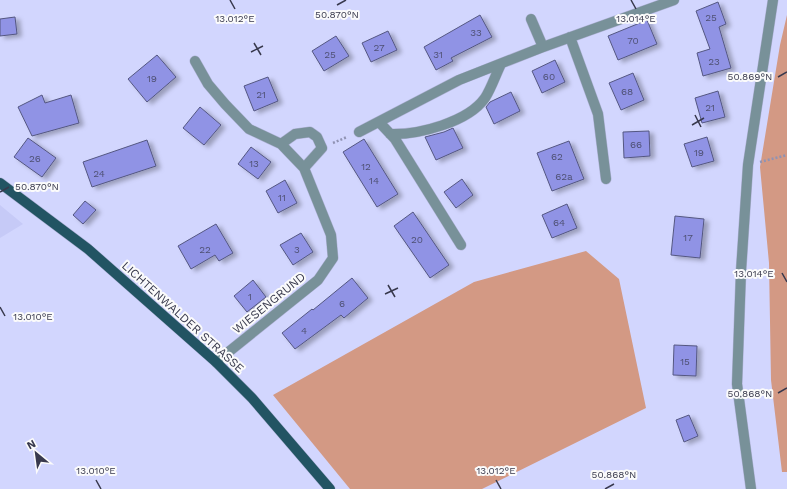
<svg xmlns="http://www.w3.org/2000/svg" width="787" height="489" font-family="'Work Sans',sans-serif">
<defs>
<filter id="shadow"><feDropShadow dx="4.5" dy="2.5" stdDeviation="2" flood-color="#0004"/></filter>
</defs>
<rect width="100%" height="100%" fill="#d2d6fe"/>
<!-- built -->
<path fill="#c6caf7" d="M0 205 23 224 0 238Z"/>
<!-- green -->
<path fill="#d39984" d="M787 15V472H782L771 380 769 263 760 167 780 45Z
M586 251 619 279 646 408 482 489H350L273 395 474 282Z"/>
<!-- building -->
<path fill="#9093e5" stroke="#545781" filter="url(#shadow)" d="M718 2 726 24 719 27 731 68 703 76 697 53 710 49 696 11Z
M480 15 492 37 451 58 453 61 436 70 424 47Z
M15 17 17 34 0 36V19Z
M647 20 657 44 618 60 608 36Z
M388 31 397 50 371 62 362 43Z
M336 36 349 56 324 71 312 51Z
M157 55 176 77 147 102 128 79Z
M555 60 565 82 542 93 532 71Z
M633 73 644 100 621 110 609 83Z
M268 77 278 101 254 111 244 86Z
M718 91 725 117 702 123 695 98Z
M511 92 520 111 494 124 486 107 490 102Z
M42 95 45 103 71 95 79 123 32 136 18 107Z
M200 107 221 125 204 145 183 128Z
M453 128 463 148 436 160 425 137 444 132Z
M649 131 650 156 624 158 623 132Z
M707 137 714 161 692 167 684 144Z
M28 138 56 158 42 177 14 157Z
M364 139 398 194 377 207 343 152Z
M147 140 156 166 92 187 83 162Z
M569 141 584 179 552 191 537 153Z
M251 147 271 162 258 179 238 164Z
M462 179 473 195 456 208 444 192Z
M285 180 297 203 278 213 266 191Z
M85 201 96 210 83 224 73 215Z
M567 204 577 228 552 238 542 215Z
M413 212 449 265 430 278 394 226Z
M675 216 704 219 700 258 671 255Z
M216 224 233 253 219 261 215 255 191 269 178 246Z
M301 233 313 252 293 265 280 245Z
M352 278 368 298 344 318 341 315 295 349 282 333 312 309 313 310Z
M253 280 266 297 247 312 234 296Z
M674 345 697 346 696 376 673 375Z
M689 415 698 436 684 442 676 420Z"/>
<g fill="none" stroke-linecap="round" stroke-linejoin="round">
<defs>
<path id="minor" d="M531 19 543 47
M570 37 598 114 606 179
M195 61 208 84 225 104 249 129 281 144 304 168
M379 122 395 139 461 245
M359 132 459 80 543 47 674 0
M390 134C419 135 468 122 485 98 491 89 496 74 501 64
M216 362 318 280 333 258 331 235 304 168 322 148 317 137 310 132 295 134 281 144
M751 489 737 384 741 271 748 165 773 0"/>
<path id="major" d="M0 183 88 249 216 362 252 398 330 489"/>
</defs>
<!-- minor casing -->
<use href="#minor" stroke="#b0b3d7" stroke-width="11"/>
<!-- major casing -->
<use href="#major" stroke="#b0b3d7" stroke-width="11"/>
<!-- path -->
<path stroke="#9093b3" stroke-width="2.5" stroke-dasharray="2 2" stroke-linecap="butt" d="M333 143 347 137
M760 162 787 155"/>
<!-- minor -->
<use href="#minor" stroke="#789199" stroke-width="10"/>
<!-- major -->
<use href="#major" stroke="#225463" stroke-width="10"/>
</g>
<!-- ticks -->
<path fill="none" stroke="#38394d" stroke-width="1.5" d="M230 0 235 9M631 0 636 9M337 5 346 0M254 43 261 55M251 52 263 46M778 77 787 72M695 115 701 127M692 125 704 118M0 192 9 187M782 273 787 282M388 285 395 297M385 294 398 288M0 307 5 316M778 393 787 388M96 480 101 489M496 480 501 489M605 489 614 484"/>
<g text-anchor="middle" stroke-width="4" stroke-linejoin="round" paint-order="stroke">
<!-- number labels -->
<g font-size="10" fill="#4e5073">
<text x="711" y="21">25</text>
<text x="476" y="36">33</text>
<text x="633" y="44">70</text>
<text x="379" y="51">27</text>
<text x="330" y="58">25</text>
<text x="438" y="58">31</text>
<text x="714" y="65">23</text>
<text x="549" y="80">60</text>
<text x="152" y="82">19</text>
<text x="627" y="95">68</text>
<text x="261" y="98">21</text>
<text x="710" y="111">21</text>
<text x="636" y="148">66</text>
<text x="699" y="156">19</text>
<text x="557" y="160">62</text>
<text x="35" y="162">26</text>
<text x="254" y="167">13</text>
<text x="366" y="170">12</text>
<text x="99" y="177">24</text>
<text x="564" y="180">62a</text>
<text x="374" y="184">14</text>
<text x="282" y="201">11</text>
<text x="559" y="226">64</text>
<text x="688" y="241">17</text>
<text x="417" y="243">20</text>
<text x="205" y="253">22</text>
<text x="297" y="253">3</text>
<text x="250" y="300">1</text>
<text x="342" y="307">6</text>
<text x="304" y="334">4</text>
<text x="685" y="365">15</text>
</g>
<!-- street labels -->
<g font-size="12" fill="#38394d" stroke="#fbfbfb">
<text transform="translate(269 303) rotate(-39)" y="4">WIESENGRUND</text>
<text transform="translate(183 317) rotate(42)" y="4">LICHTENWALDER STRASSE</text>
</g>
</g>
<g font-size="10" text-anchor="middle" fill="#38394d" stroke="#fbfbfb" stroke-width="4" stroke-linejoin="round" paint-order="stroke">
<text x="337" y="18">50.870°N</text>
<text x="235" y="22">13.012°E</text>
<text x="636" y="22">13.014°E</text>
<text x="750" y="80">50.869°N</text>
<text x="37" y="190">50.870°N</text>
<text x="754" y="277">13.014°E</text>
<text x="33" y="320">13.010°E</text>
<text x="750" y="397">50.868°N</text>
<text x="96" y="474">13.010°E</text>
<text x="496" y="474">13.012°E</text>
<text x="614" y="478">50.868°N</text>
</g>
<!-- north arrow -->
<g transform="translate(36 453) rotate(331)" stroke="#fbfbfb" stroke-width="3" paint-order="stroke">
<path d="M0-3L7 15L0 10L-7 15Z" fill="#38394d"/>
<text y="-6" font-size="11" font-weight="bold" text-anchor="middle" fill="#38394d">N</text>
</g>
</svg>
